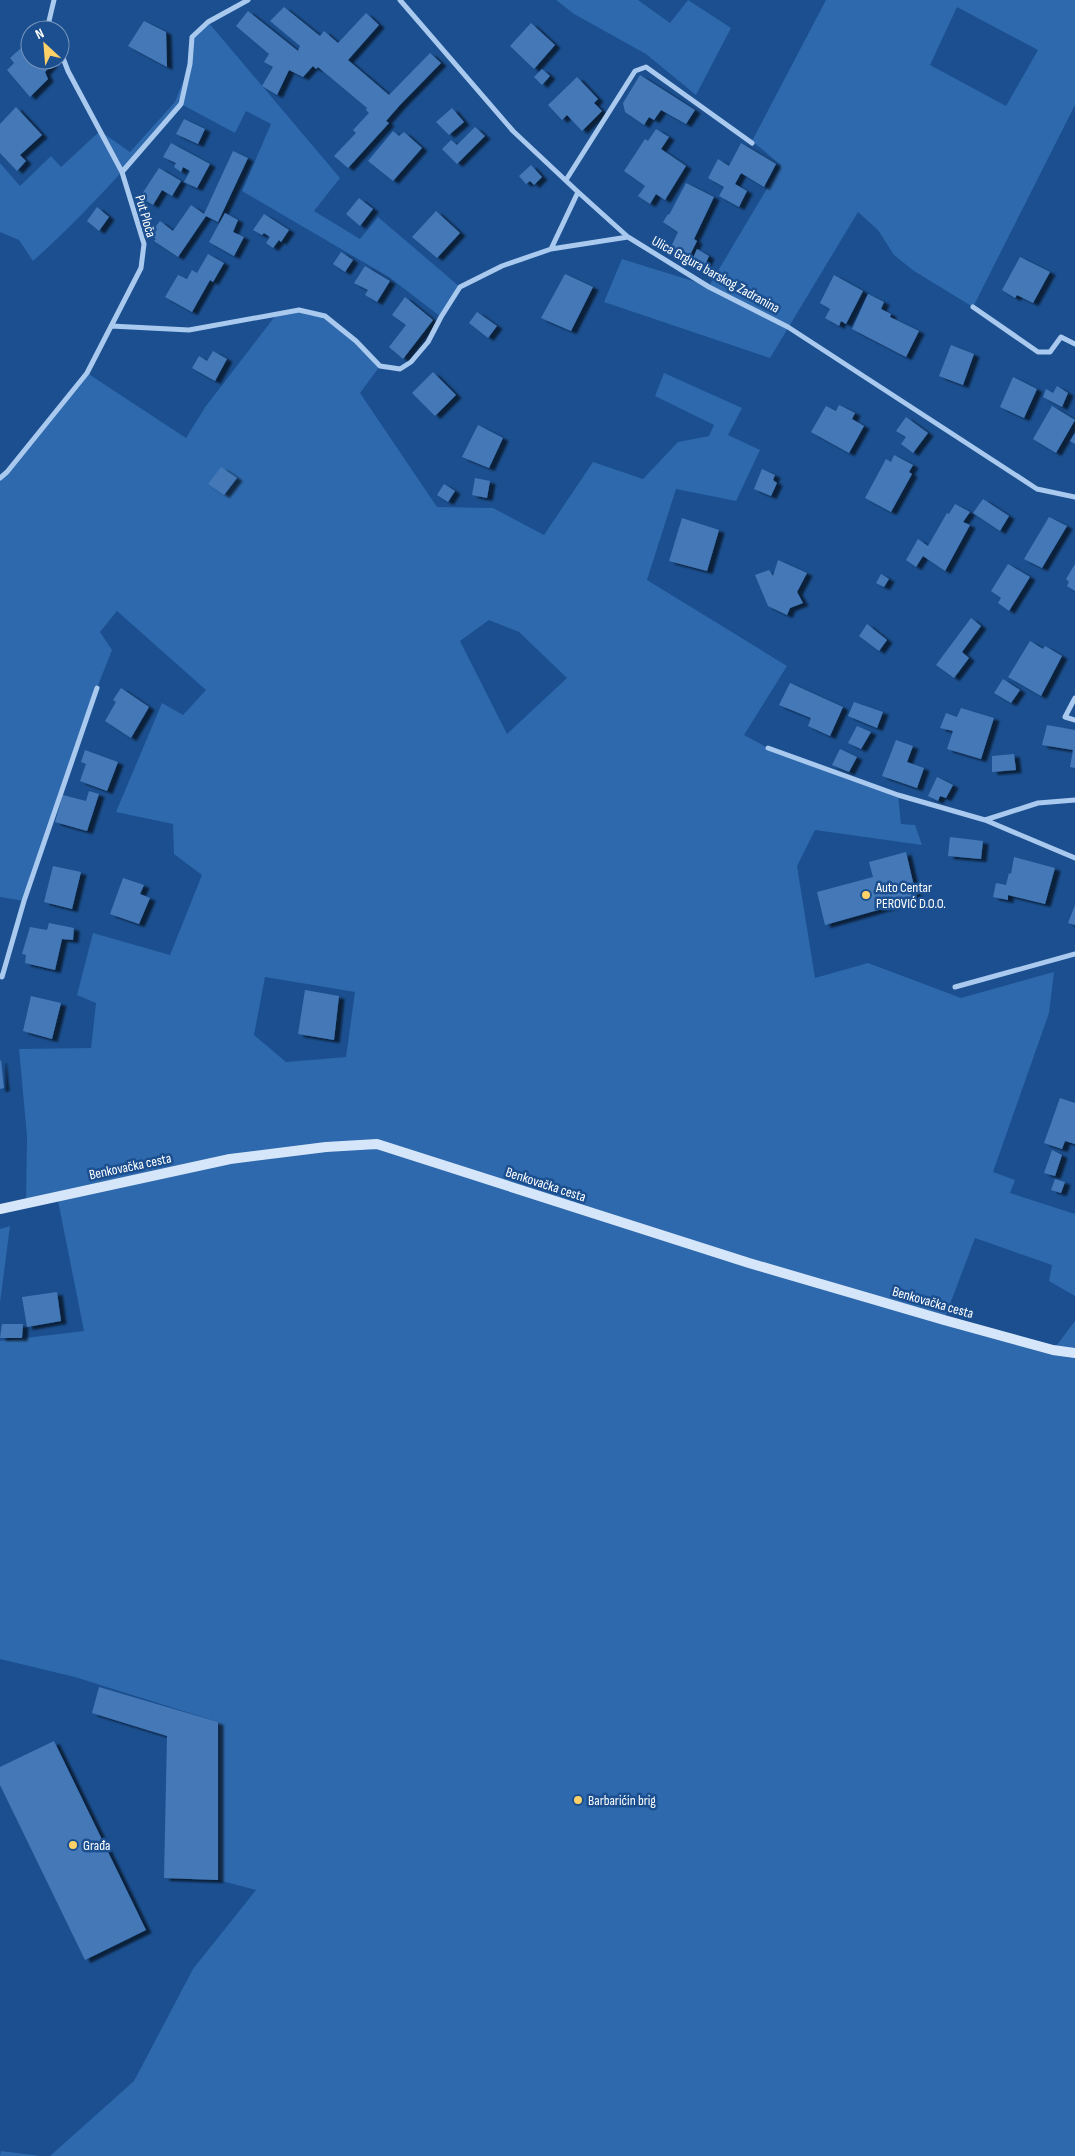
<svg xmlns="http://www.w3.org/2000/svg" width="1075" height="2156" font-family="'Sofia Sans Condensed',sans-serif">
<defs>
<filter id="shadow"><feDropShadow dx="5.5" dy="3" stdDeviation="1" flood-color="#0009"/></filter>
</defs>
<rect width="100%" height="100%" fill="#1b4f8f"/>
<!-- green -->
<path fill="#2e69ad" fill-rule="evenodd" d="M556 0H638L670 23 688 0 731 28 696 95 646 54 574 14Z
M826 0H1075V105L973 307 914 271 894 255 878 230 858 212 770 358 604 302 622 259 709 286 781 165 752 141ZM957 7 1038 50 1006 106 930 65Z
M208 22 340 178 314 211 360 239 378 217 460 287 441 317 389 277 242 191 271 124 246 111 235 133 181 104C134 159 87 213 33 261L19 240 0 232V163L20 186 51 156 61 167 100 131 130 152 175 102 190 64 192 37Z
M299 310 325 316 380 366 360 393 437 507 493 508 544 535 593 462 643 479 678 442 709 436 714 425 655 396 664 373 742 408 728 435 760 450 736 501 676 489 647 580 787 666 744 735 768 748 898 795 901 824 915 825 922 845 815 830 797 866 815 978 868 963 961 998 1054 972 1049 1013 993 1172 1015 1180 1010 1193 1075 1214V1296L1049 1281 1052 1265 975 1238 944 1320 1053 1350 1075 1321V2156H50L134 2081 193 1969 256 1890 218 1880V1722L75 1677 0 1659V1341L84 1331 57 1196 26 1203 27 1136 19 1049 91 1048 96 1003 77 995 93 933 170 955 202 875 174 854 173 824 116 812 162 703 183 715 206 690 117 611 100 632 112 650 97 688 24 901 0 897V478L87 373 186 438 206 406 276 315ZM489 620 519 632 567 678 507 734 460 641ZM265 977 355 992 346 1057 286 1062 254 1035Z
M10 1226 0 1303V1229Z
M1 2151 41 2156H0Z"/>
<!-- building -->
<path fill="#4478b7" filter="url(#shadow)" d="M284 7 320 36 324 31 338 43 366 13 379 25 348 60 389 95 430 53 441 63 400 105 386 121 389 123 348 168 334 156 356 133 353 130 369 113 366 110 367 108 318 67 316 69 313 66 303 77 289 70 277 95 262 86 273 67 264 62 269 54 236 26 248 11 298 51 300 46 270 21Z
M144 21 166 32 167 67 128 46Z
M531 23 555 45 534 69 510 46Z
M30 40V60H48L52 64 45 72 48 79 30 97 7 70 14 63 10 58Z
M542 69 550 76 542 85 534 77Z
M640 75 695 110 686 124 661 110 654 120 649 117 644 125 625 112 623 103Z
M577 77 598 99 594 103 602 111 582 131 567 115 562 120 548 105Z
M16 107 42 135 20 155 26 161 17 171 0 153V124Z
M452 108 464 122 449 135 436 122Z
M184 119 205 129 198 144 176 134Z
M475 127 485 136 457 164 442 149 451 140 457 145Z
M656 129 669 137 661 149 686 166 665 200 656 194 650 204 638 196 645 186 624 171 645 139 648 141Z
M393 131 399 136 404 132 422 148 393 181 368 161Z
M171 143 210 164 197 188 184 182 190 171 183 167 181 172 174 167 176 163 163 157Z
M741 143 776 164 764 187 741 173 735 184 747 191 739 207 719 196 724 187 708 178 718 159 729 166Z
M233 151 248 158 218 222 206 216 178 257 154 241 156 239 150 234 160 221 173 231 191 205 204 214Z
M531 165 542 177 534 185 530 181 526 184 519 176Z
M159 168 181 181 172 196 162 190 153 205 140 197Z
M686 183 714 197 694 239 697 241 689 257 671 247 678 232 663 222 668 214 669 215Z
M359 198 373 209 360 226 346 214Z
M97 207 109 217 99 231 87 221Z
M436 211 460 233 437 258 412 237Z
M225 213 238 220 233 232 244 237 234 256 209 242Z
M264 214 289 230 281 242 279 240 273 248 266 243 270 237 264 233 262 235 253 230Z
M697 249 709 256 705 265 693 258Z
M341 252 353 260 345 272 333 264Z
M208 254 224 263 213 282 210 280 192 312 165 297 178 275 187 279 192 270 197 273Z
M1020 257 1050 272 1033 303 1017 295 1015 298 1002 290Z
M365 266 390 281 377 302 365 295 368 290 354 283Z
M565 274 593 287 571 331 541 318Z
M834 275 863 291 846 324 841 321 839 326 825 318 830 309 820 303Z
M868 294 884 302 881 309 891 314 890 317 919 331 906 357 852 329Z
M405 297 433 320 403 359 389 347 406 325 392 315Z
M477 312 497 326 488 338 469 323Z
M951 345 974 354 963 385 939 376Z
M213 351 227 359 215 381 192 368 199 356 207 361Z
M433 372 456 395 435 416 412 393Z
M1013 377 1037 389 1024 418 1000 407Z
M1057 386 1068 393 1062 407 1043 397 1046 389 1053 393Z
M839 405 855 413 852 419 864 426 849 453 811 432 826 406 836 411Z
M1052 406 1075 420 1056 453 1033 439Z
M906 417 928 433 913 453 901 444 906 437 896 431Z
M478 425 503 438 489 468 462 457Z
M1075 433V444L1070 441Z
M894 455 913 465 909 472 912 474 891 512 865 498 886 459 891 462Z
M221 467 237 478 224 495 208 484Z
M762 469 775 475 773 480 777 483 771 496 754 489Z
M475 478 490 481 487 498 472 495Z
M444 484 455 491 448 502 437 495Z
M983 499 1009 516 1000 531 973 513Z
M955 504 970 512 963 522 970 525 945 571 923 556 916 567 906 560 918 539 928 546 947 513 949 514Z
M1049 517 1067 526 1042 568 1024 559Z
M682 518 719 530 707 571 669 561Z
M778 560 807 573 797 592 803 603 790 608 787 615 768 606 755 575 769 570 773 576Z
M1008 564 1030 577 1009 611 998 603 1001 598 991 591Z
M1075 564V591L1067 586 1069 582 1066 579Z
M881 574 889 579 884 587 876 583Z
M971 618 981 626 962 652 969 658 954 678 936 665Z
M867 624 887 640 879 651 859 636Z
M1030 641 1043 649 1045 646 1062 656 1041 696 1008 677Z
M1003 679 1020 690 1011 703 994 693Z
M790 683 843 707 830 736 808 726 811 718 779 705Z
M121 688 149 707 131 738 105 721 116 702 113 700Z
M854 702 883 712 877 728 848 716Z
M961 708 994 718 981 759 947 749 953 731 940 728 946 713 957 717Z
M1047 725 1075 730V768L1070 767 1073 750 1042 745Z
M857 726 871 732 861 749 848 743Z
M896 740 913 746 907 762 924 768 917 788 882 776Z
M840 749 857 757 849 772 832 765Z
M85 750 118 762 107 791 80 781 86 764 81 762Z
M1014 754 1016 770 992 772V756Z
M937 777 953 785 946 798 940 796 938 801 928 796Z
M89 791 99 794 87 831 55 822 63 795 86 801Z
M950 837 983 841 981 859 948 856Z
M906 852 917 899 825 925 817 892 873 877 869 862Z
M1014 857 1055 868 1045 904 1008 895V900L993 897 996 883 1006 885 1009 873 1011 874Z
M53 866 81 872 72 909 44 902Z
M123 878 144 885 140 894 150 898 139 924 110 914Z
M1075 905V925L1068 923Z
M49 923 74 928 73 940 62 939 55 970 25 963 26 955 22 954 30 927 47 930Z
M305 990 339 996 334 1040 298 1034Z
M31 996 61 1003 52 1039 23 1031Z
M1 1060 4 1088 0 1089V1061Z
M1060 1098 1075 1103V1144L1065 1141 1062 1149 1044 1143Z
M1052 1150 1062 1155 1055 1176 1044 1173Z
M1055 1179 1065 1182 1061 1193 1051 1190Z
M57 1292 61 1321 27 1327 22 1297Z
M2 1324H23L22 1338H0Z
M99 1687 218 1722V1880L164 1878 167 1736 92 1713Z
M54 1741 146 1930 85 1960 0 1785V1767Z"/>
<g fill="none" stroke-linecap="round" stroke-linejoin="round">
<!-- street -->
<path stroke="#a9c9ee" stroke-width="5" d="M400 0 513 131 578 192 628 237 709 287 788 327 1037 489 1075 497
M53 30 49 21 54 0
M60 50 68 71 122 172
M566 180 635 71 646 67 752 143
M551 249 578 192
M973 307 1038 352H1050L1061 337 1075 344
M111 326 189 330 299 310 325 316 356 341 380 366 400 369 411 362 428 342 441 317 460 287 502 266 551 249 628 237
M0 478 7 472 87 373 141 268 144 244 122 172 181 104 190 64 192 37 208 22 248 0
M1075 698 1065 717 1075 720
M768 748 898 795 985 820 1075 858
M985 820 1038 803 1075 800
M0 976 2 977 24 901 97 688
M955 987 1075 954"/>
<!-- secondary -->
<path stroke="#d6e6fa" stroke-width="10" d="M0 1209 230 1159 326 1147 377 1144 749 1263 944 1320 1053 1350 1075 1353"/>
</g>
<!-- markers -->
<g fill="#ffd166" stroke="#1b4f8f" stroke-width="2">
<circle cx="866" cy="895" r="5"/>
<circle cx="578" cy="1800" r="5"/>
<circle cx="73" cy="1845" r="5"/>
</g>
<g text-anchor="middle" stroke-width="5" stroke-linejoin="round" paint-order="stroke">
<!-- street labels -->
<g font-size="14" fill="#fff" stroke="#1b4f8f">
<text transform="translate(146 216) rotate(74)" y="5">Put Ploča</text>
<text transform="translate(716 274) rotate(29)" y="5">Ulica Grgura barskog Zadranina</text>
<text transform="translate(130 1166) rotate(-12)" y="5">Benkovačka cesta</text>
<text transform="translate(546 1184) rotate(18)" y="5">Benkovačka cesta</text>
<text transform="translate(933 1302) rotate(16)" y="5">Benkovačka cesta</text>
</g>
<!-- poi labels -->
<g font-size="14" fill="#fff" stroke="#1b4f8f" text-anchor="start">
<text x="876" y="892">Auto Centar<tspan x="876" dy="16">PEROVIĆ D.O.O.</tspan></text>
<text x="588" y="1805">Barbarićin brig</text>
<text x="83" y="1850">Građa</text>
</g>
</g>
<!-- north arrow -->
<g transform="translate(45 45) rotate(334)"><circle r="24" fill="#1b4f8f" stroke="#7695bc"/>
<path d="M0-4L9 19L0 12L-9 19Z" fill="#ffd166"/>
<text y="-8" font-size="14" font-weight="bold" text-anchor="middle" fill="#ffffff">N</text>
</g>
</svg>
